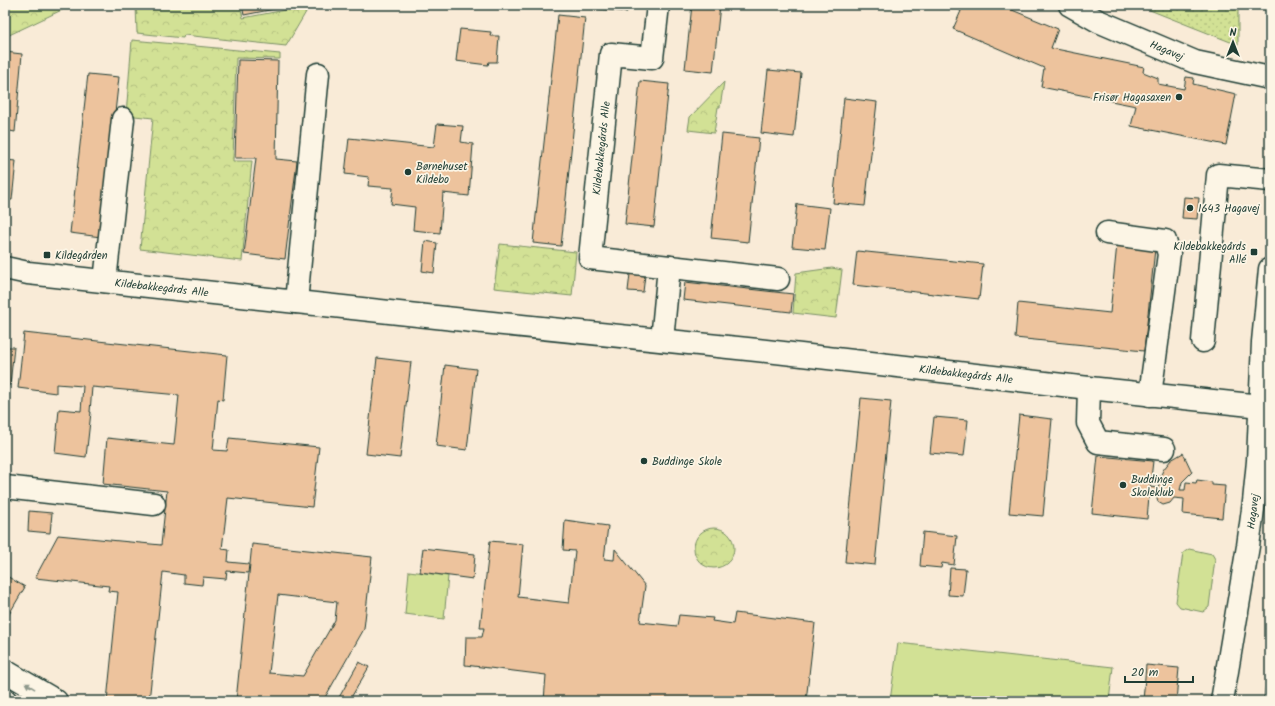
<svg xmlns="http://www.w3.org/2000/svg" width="1275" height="706" font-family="Kalam,sans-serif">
<defs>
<pattern id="grass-dots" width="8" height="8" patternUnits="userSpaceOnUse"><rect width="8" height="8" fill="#d2e195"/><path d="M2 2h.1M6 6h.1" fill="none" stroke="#b4c281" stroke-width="1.8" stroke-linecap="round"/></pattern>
<pattern id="park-crowns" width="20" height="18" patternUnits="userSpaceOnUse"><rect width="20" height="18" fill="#d2e195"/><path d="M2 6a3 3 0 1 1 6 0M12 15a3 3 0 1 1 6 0" fill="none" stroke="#b4c281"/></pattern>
</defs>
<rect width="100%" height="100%" fill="#f9ebd7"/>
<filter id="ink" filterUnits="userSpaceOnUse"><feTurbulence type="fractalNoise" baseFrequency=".025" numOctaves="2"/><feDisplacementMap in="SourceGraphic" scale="8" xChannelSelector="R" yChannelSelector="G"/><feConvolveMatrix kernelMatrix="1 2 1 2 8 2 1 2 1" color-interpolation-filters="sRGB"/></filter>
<g filter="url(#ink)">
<!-- grass -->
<path fill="url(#grass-dots)" stroke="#788f64" d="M1137 5H1238V45Z"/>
<!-- park -->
<path fill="url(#park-crowns)" stroke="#788f64" d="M5 5H68V7L5 37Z
M136 5H240L243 18 285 10 292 5H303L306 12 286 46 184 35 183 38 137 33Z
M132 40 280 54V59L236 58 233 161H252L242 261 140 249 153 118 126 115Z
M724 82 720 107H718L714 133 688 130 690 117Z
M500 244 576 252 572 296 494 288Z
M832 268 842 270 836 318 793 313 796 273Z
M694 548a20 20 0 1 1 40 0a20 20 0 1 1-40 0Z"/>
<!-- garden -->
<path fill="#d2e195" stroke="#788f64" d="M1189 549 1212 554 1215 559 1209 607 1203 612 1180 607 1176 602 1183 553Z
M409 571 448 576 444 619 405 614Z
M898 643 1113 667 1109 701H890Z"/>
<!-- building -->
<path fill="#edc39d" stroke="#1f3d34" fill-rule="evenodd" d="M242 5H285V7L244 15Z
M600 5H628L627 12 599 9Z
M692 5H720L713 72 685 69Z
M951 5H1000L1058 29 1051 48 1144 67 1143 72 1158 78V84L1184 89 1186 77 1194 78 1193 84 1236 94 1226 145 1131 126 1136 106 1041 87 1044 68 953 29 961 11Z
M558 15 585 18 561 246 533 243Z
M460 29 491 32 490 36H499L497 62H489L488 65 456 61Z
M5 52 22 54 15 132 5 130Z
M238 60 278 61 276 159 297 161 285 259 244 254 256 158H235Z
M768 70 801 73 794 137 761 133Z
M88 74 119 77 101 237 70 233Z
M640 81 669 84 654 227 625 224Z
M844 98 877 102 865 206 833 203Z
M437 124 463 126 461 142 473 144 469 196 443 193 440 233 413 230 415 207 391 204 393 188 368 186 369 177 345 174 349 138 434 147Z
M722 134 759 138 748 242 711 238Z
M5 160 16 161 12 200H5Z
M1184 197 1199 198 1197 219 1182 218Z
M797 204 830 208 825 250 792 247Z
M425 241 437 243 434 273 422 271Z
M1117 244 1155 249 1144 351 1015 338 1018 303 1110 313Z
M857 251 983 264 979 299 853 285Z
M630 274 645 275 643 292 628 291Z
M685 282 793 294 791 312 683 300Z
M24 333 227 355 223 400 218 399 213 450 227 451 229 438 319 447 312 507 228 498 222 549 229 550 228 562 249 564 248 573 227 571 226 579 203 577 202 585 184 583V575L163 572 149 701H107L118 592 108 591 109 586 35 578 58 535 161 545 167 491 103 484 107 438 174 445 179 395 92 387 90 412H91L86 457 55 453 59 409 81 411 83 386 56 384V393L18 388Z
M5 347H14L10 385H5Z
M377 358 411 362 400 458 366 454Z
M445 365 476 369 467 450 436 446Z
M861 398 891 401 875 565 845 562Z
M1019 415 1052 419 1043 516 1009 513Z
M934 417 968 420 964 456 930 453Z
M1183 453 1192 472 1182 482 1180 490H1185L1186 482 1196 483 1197 480 1212 482V485L1225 486 1222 518 1183 514 1184 499 1174 498 1170 503 1163 505 1158 502 1156 496H1149L1147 519 1092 513 1098 456 1153 461 1150 487 1158 488 1161 475 1163 470 1171 460Z
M29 511 52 513 50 533 28 531Z
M565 520 608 526 604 559 614 560 615 549 645 586 640 622 677 626 679 615 713 618 712 621 733 624 735 613 815 623 806 701H544L546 675 465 665 466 637H482L484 628H480L490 541 523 544 518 597 569 603 575 551 563 550Z
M923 532 957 536 954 565 942 563 941 568 920 566Z
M252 544 372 557 364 629 323 701H236ZM278 595 337 602 335 620 303 676 269 673Z
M423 548 475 554 473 579 420 572Z
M950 568 966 569 963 596 948 595Z
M5 575 25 587 5 621Z
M359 662 369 667 349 701H337Z
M1146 665 1179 668 1176 701H1143Z
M1266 682H1270V701H1264Z"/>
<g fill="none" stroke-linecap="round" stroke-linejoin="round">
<defs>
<g id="minor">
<path d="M658 5 652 58 611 54 590 258 778 279"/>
<path id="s1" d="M1070 5 1098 21 1195 62 1270 78"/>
<path d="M1107 233 1165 241 1169 254 1150 395"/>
<path id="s2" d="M5 268 28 273 473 321 757 350 1089 388 1270 407"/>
<path d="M105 281 123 119"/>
<path d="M296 302 318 74"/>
<path d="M662 340 669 267"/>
<path d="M1203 341 1218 175 1270 180"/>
<path d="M1089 388 1088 423 1098 442 1164 449"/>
<path d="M5 487 154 504"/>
<path d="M5 671 56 701"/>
<path d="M5 700 6 701"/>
<path id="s3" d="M1222 701 1248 546 1254 502 1258 461 1263 342 1270 269"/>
</g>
</defs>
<!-- minor casing -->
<use href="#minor" stroke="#1f3d34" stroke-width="25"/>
<!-- minor -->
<use href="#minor" stroke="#fcf5e5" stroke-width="22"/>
</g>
<!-- one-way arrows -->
<defs><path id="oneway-solid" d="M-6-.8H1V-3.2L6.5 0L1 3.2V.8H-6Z"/></defs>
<use fill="#8e998c" href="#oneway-solid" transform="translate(30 686) rotate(-149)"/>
</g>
<!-- markers -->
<g fill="#1f3d34" stroke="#fcf5e5" stroke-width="1.5">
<circle cx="1179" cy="97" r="4"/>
<circle cx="408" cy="172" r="4"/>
<circle cx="1190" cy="208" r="4"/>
<rect x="1250" y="248" width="8" height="8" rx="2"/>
<rect x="43" y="251" width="8" height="8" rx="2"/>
<circle cx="644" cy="461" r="4"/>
<circle cx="1123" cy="485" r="4"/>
</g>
<g text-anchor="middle" stroke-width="3.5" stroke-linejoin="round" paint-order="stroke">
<!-- street labels -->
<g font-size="11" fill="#1f3d34" stroke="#fcf5e5">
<text dy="4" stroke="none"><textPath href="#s1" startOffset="107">Hagavej</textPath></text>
<text transform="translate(601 148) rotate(-84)" y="4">Kildebakkegårds Alle</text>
<text dy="4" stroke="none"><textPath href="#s2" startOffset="158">Kildebakkegårds Alle</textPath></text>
<text dy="4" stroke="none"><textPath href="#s2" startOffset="967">Kildebakkegårds Alle</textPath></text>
<text dy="4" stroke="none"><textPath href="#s3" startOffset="192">Hagavej</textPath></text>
</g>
<!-- poi labels -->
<g font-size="11" fill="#1f3d34" stroke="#fcf5e5" text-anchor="start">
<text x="1171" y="101" text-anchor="end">Frisør Hagasaxen</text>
<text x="416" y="170">Børnehuset<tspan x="416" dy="13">Kildebo</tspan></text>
<text x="1198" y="212">1643 Hagavej</text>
<text x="1246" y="250" text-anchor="end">Kildebakkegårds<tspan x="1246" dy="13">Allé</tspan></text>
<text x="55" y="259">Kildegården</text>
<text x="652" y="465">Buddinge Skole</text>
<text x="1131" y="483">Buddinge<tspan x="1131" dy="13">Skoleklub</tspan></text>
</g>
</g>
<!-- margin -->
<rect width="1275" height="706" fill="none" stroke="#fcf5e5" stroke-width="20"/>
<rect x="10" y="10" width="1255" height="686" fill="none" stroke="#1f3d34" stroke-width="1.5" filter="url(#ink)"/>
<!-- north arrow -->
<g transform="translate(1233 42)" stroke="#fcf5e5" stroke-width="3" paint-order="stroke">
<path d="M0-3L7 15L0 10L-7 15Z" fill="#1f3d34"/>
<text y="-6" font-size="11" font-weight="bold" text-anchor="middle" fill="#1f3d34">N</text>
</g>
<!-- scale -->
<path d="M1125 676v6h68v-6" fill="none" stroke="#1f3d34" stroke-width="2"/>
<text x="1131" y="676" font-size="12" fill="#1f3d34" stroke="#fcf5e5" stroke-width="3" paint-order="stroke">20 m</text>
</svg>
